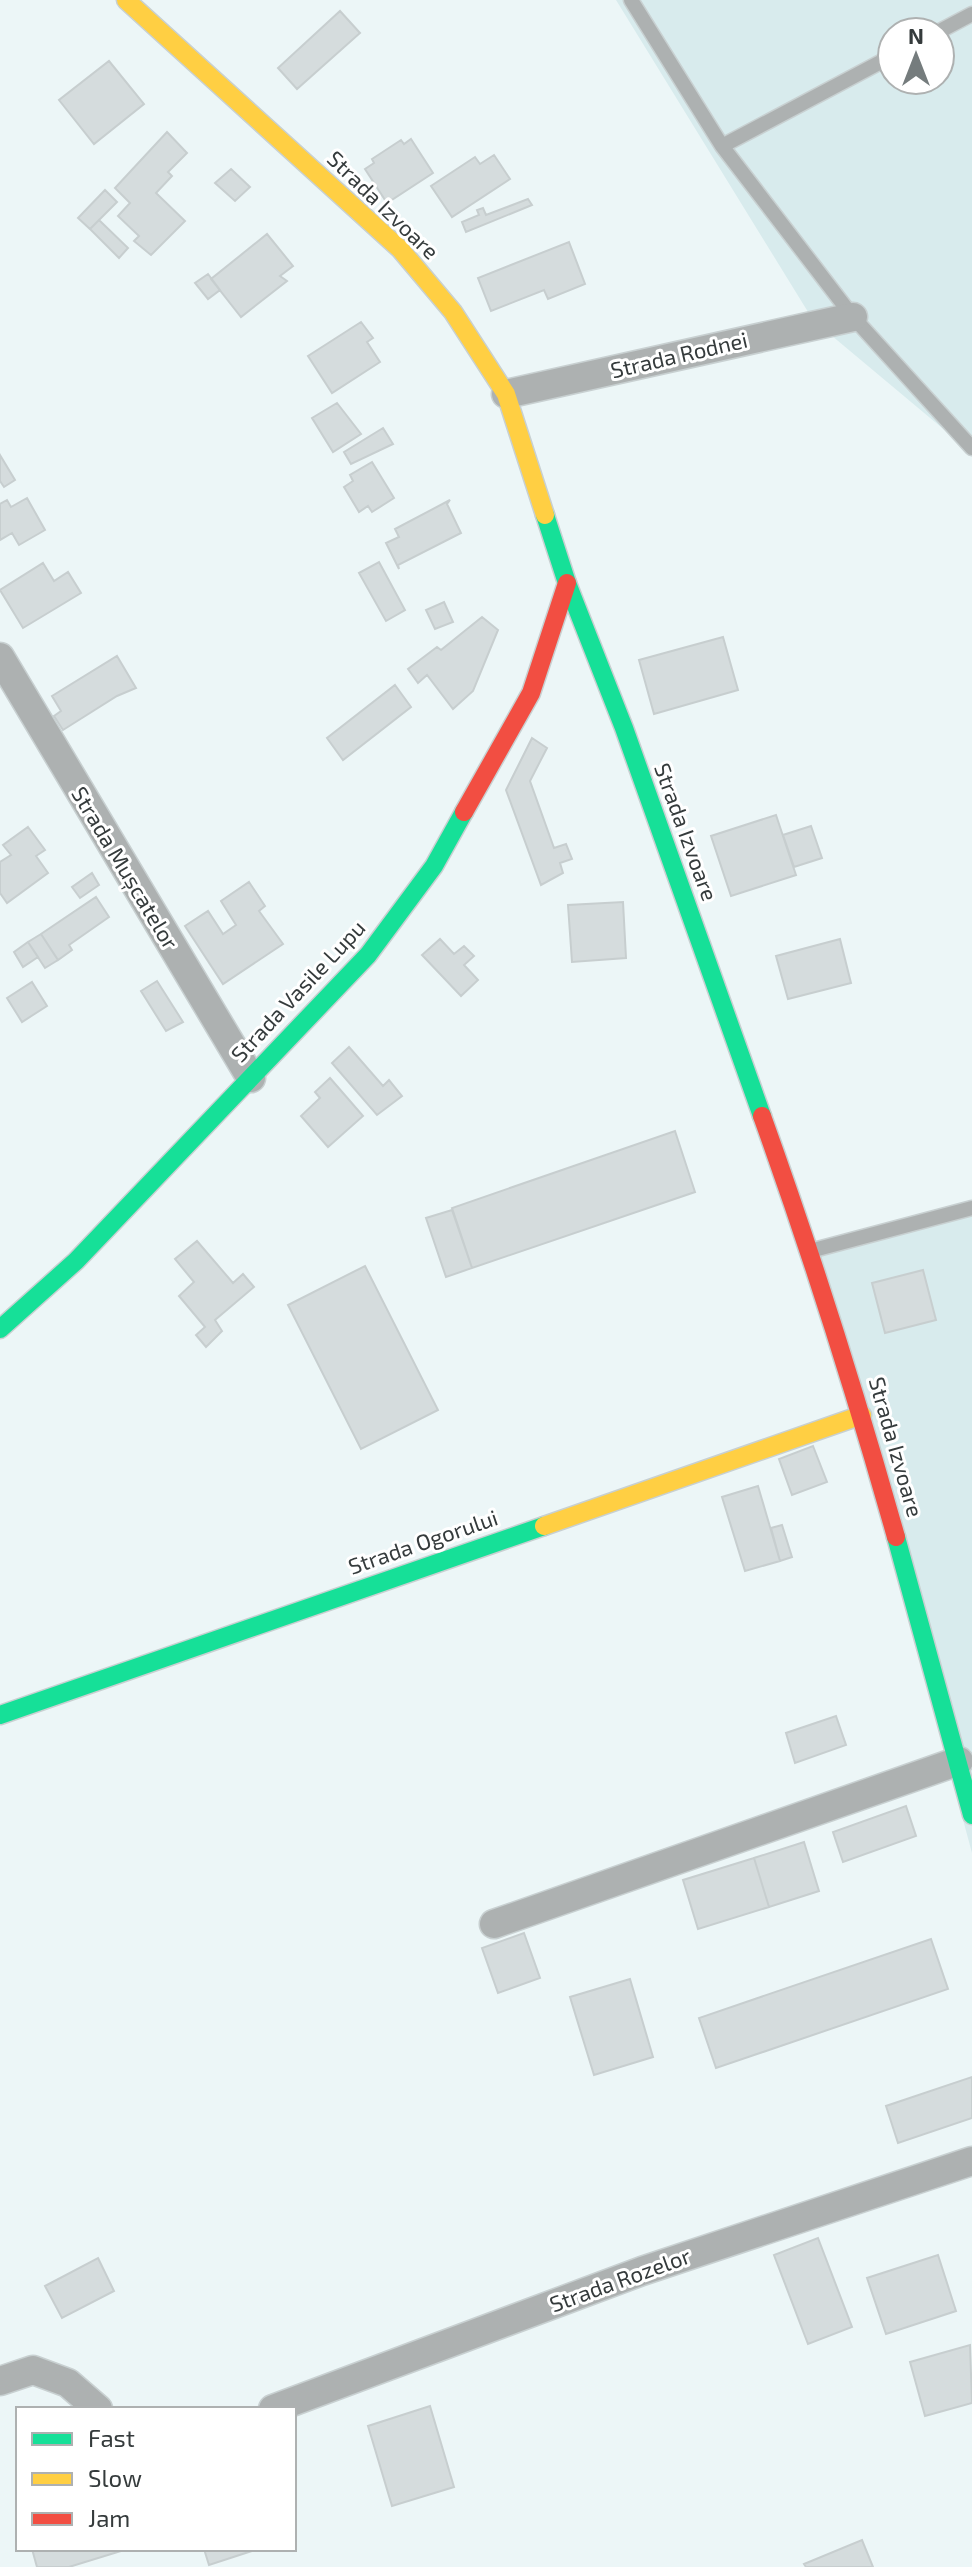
<svg xmlns="http://www.w3.org/2000/svg" width="972" height="2567" font-family="'Exo 2',sans-serif">
<rect width="100%" height="100%" fill="#ecf6f7"/>
<!-- built -->
<path fill="#d8ebed" fill-rule="evenodd" d="M616 0H972V453L813 320ZM892 32H940V80H892Z
M972 1208V1853L810 1251Z"/>
<!-- building -->
<path fill="#d5dcdd" stroke="#c7cecf" stroke-width="2" d="M340 11 360 33 297 89 278 68Z
M109 61 144 104 94 144 59 100Z
M167 132 187 153 168 172 172 176 156 193 185 221 151 255 134 241 139 236 118 216 130 203 115 188Z
M411 139 433 173 387 203 365 169 374 163 372 159 401 140 404 144Z
M494 155 510 179 452 217 431 186 475 157 480 164Z
M231 169 250 187 235 201 215 183Z
M105 190 117 202 90 229 78 218Z
M528 199 532 205 466 232 462 222 479 215 477 210 483 208 486 215Z
M99 220 128 248 119 258 90 229Z
M267 234 293 266 280 276 287 281 241 317 211 279Z
M569 242 585 284 548 299 544 290 491 311 478 278Z
M208 274 220 290 208 299 195 283Z
M361 322 373 338 367 342 380 362 332 393 308 356Z
M337 403 361 434 333 452 312 418Z
M383 428 393 444 351 464 344 452Z
M0 455 15 480 4 487 0 481Z
M372 462 394 498 372 512 368 506 359 512 344 487 353 481 350 475Z
M27 498 45 530 19 545 12 533 0 540V504L7 500 11 507Z
M450 500 447 504 461 533 398 565 399 569 386 543 399 537 395 529Z
M379 562 405 610 386 621 359 573Z
M43 563 54 581 68 572 81 593 23 628 0 590Z
M444 602 453 622 435 629 426 610Z
M482 617 498 630 473 691 453 709 427 675 418 683 408 669 437 647 441 650Z
M723 637 738 690 654 714 639 660Z
M117 656 136 688 117 696 63 730 54 716 61 711 52 696Z
M395 685 411 707 343 760 327 738Z
M532 738 547 748 530 781 554 848 566 844 572 859 560 863 563 873 541 885 506 790Z
M776 815 796 875 731 896 711 836Z
M811 826 822 858 794 867 783 835Z
M28 827 45 850 36 856 48 873 7 903 0 893V862L11 855 3 845Z
M92 873 99 885 80 898 72 887Z
M249 882 265 906 259 911 283 944 223 984 185 926 208 911 223 934 236 925 221 901Z
M96 897 109 917 69 945 72 950 58 960 41 934Z
M623 902 626 958 572 962 568 905Z
M41 934 58 960 45 968 28 942Z
M440 939 454 954 464 946 474 956 464 965 478 980 461 996 422 955Z
M840 939 851 983 788 999 776 956Z
M28 942 38 957 23 967 14 952Z
M157 981 183 1022 166 1031 141 991Z
M32 982 47 1006 22 1022 7 998Z
M349 1047 383 1086 389 1080 402 1096 377 1115 332 1063Z
M330 1078 363 1116 328 1147 301 1116 320 1098 315 1092Z
M675 1131 695 1192 472 1268 452 1208Z
M452 1210 472 1268 446 1277 426 1218Z
M197 1241 233 1283 243 1274 254 1287 215 1320 222 1331 206 1347 196 1335 205 1327 179 1296 194 1282 175 1259Z
M365 1266 438 1410 361 1449 288 1305Z
M923 1270 936 1320 885 1333 872 1283Z
M813 1446 827 1482 792 1495 779 1459Z
M758 1486 780 1561 745 1571 722 1497Z
M782 1525 792 1557 780 1561 771 1528Z
M836 1716 846 1745 795 1763 786 1733Z
M906 1806 916 1836 843 1862 833 1832Z
M804 1842 819 1891 769 1907 754 1858Z
M754 1858 769 1907 698 1929 683 1880Z
M524 1933 540 1978 498 1993 482 1948Z
M931 1939 948 1989 716 2068 699 2018Z
M630 1979 653 2057 594 2075 570 1997Z
M972 2077V2118L898 2143 886 2106Z
M818 2238 852 2327 808 2344 774 2255Z
M938 2255 956 2311 886 2334 867 2278Z
M98 2258 114 2291 62 2318 45 2286Z
M970 2345 972 2403 925 2416 910 2362Z
M430 2406 454 2487 392 2506 368 2426Z
M862 2540 873 2567H806L804 2564Z
M32 2549H121V2551L69 2567H37Z
M204 2549H258L209 2565Z"/>
<g fill="none" stroke-linecap="round" stroke-linejoin="round">
<defs>
<path id="lane" d="M631 0 722 146 853 317 972 448
M938 32 972 14
M722 146 892 56
M810 1251 972 1208"/>
<path id="street" d="M506 394 853 317
M0 657 251 1078
M494 1924 959 1761
M0 2381 33 2370 68 2383 98 2409
M273 2409 642 2271 972 2161"/>
<path id="fast" d="M545 515 567 583 624 728 762 1116
M0 1329 76 1261 368 955 434 866 464 812
M896 1537 972 1815
M0 1715 544 1526"/>
<path id="slow" d="M126 0 400 249 453 312 506 394 545 515
M544 1526 862 1415"/>
<path id="jam" d="M464 812 531 693 567 583
M762 1116C812 1255 856 1395 896 1537"/>
</defs>
<!-- lane casing -->
<use href="#lane" stroke="#c8d0d1" stroke-width="17"/>
<!-- street casing -->
<use href="#street" stroke="#c8d0d1" stroke-width="31"/>
<!-- fast casing -->
<use href="#fast" stroke="#c8d0d1" stroke-width="21"/>
<!-- slow casing -->
<use href="#slow" stroke="#c8d0d1" stroke-width="21"/>
<!-- jam casing -->
<use href="#jam" stroke="#c8d0d1" stroke-width="21"/>
<!-- lane -->
<use href="#lane" stroke="#adb1b1" stroke-width="14"/>
<!-- street -->
<use href="#street" stroke="#adb1b1" stroke-width="28"/>
<!-- fast -->
<use href="#fast" stroke="#16e098" stroke-width="18"/>
<!-- slow -->
<use href="#slow" stroke="#ffcf43" stroke-width="18"/>
<!-- jam -->
<use href="#jam" stroke="#f24e42" stroke-width="18"/>
</g>
<g text-anchor="middle" stroke-width="6" stroke-linejoin="round" paint-order="stroke">
<!-- street labels -->
<g font-size="22" fill="#353b3c" stroke="#fff">
<text transform="translate(383 205) rotate(44)" y="8">Strada Izvoare</text>
<text transform="translate(679 355) rotate(-13)" y="8">Strada Rodnei</text>
<text transform="translate(686 832) rotate(70)" y="8">Strada Izvoare</text>
<text transform="translate(125 868) rotate(59)" y="8">Strada Mușcatelor</text>
<text transform="translate(298 991) rotate(-47)" y="8">Strada Vasile Lupu</text>
<text transform="translate(896 1447) rotate(74)" y="8">Strada Izvoare</text>
<text transform="translate(423 1542) rotate(-19)" y="8">Strada Ogorului</text>
<text transform="translate(620 2280) rotate(-20)" y="8">Strada Rozelor</text>
</g>
</g>
<!-- legend -->
<rect x="16" y="2407" width="280" height="144" fill="#ffffff" stroke="#aeb1b1" stroke-width="2"/>
<rect x="32" y="2433" width="40" height="12" fill="#16e098" stroke="#aeb1b1" stroke-width="2"/>
<text x="88" y="2447" font-size="24" fill="#353b3c">Fast</text>
<rect x="32" y="2473" width="40" height="12" fill="#ffcf43" stroke="#aeb1b1" stroke-width="2"/>
<text x="88" y="2487" font-size="24" fill="#353b3c">Slow</text>
<rect x="32" y="2513" width="40" height="12" fill="#f24e42" stroke="#aeb1b1" stroke-width="2"/>
<text x="88" y="2527" font-size="24" fill="#353b3c">Jam</text>
<!-- north arrow -->
<g transform="translate(916 56)"><circle r="38" fill="#ffffff" stroke="#aeb1b1" stroke-width="2"/>
<path d="M0-6L14 30L0 20L-14 30Z" fill="#757c7d"/>
<text y="-12" font-size="22" font-weight="bold" text-anchor="middle" fill="#353b3c">N</text>
</g>
</svg>
